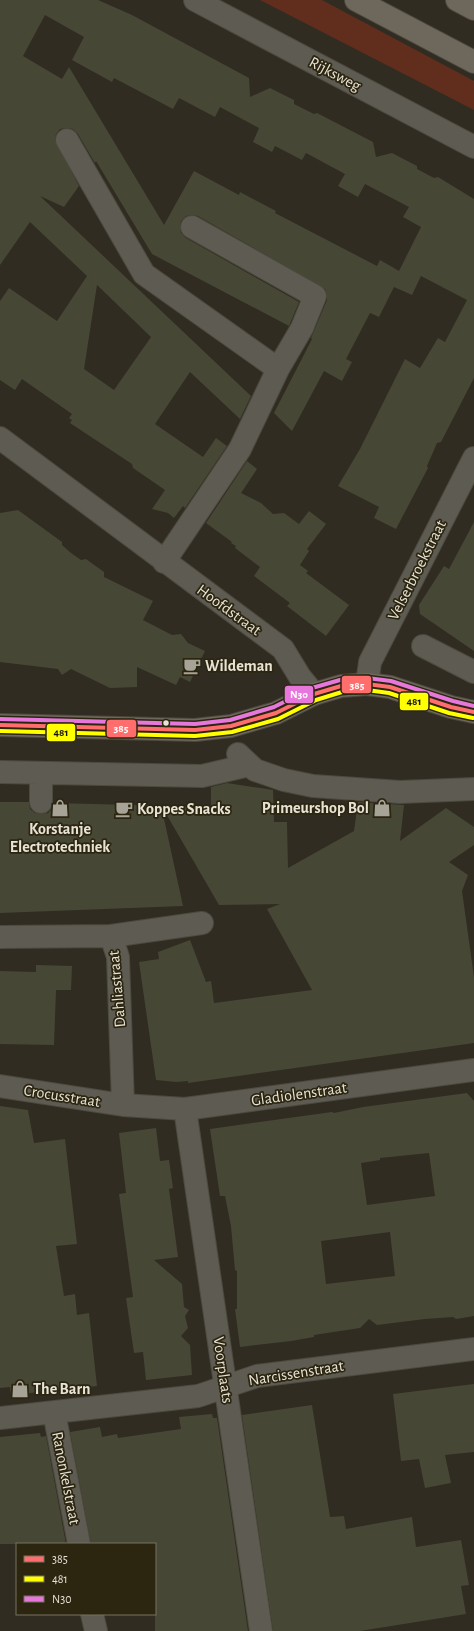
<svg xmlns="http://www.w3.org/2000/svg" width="474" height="1631" font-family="'Alegreya Sans',sans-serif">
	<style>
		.green { fill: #612e1e }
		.building { fill: #474736; fill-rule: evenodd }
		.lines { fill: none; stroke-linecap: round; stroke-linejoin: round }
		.minor-casing { stroke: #4d493f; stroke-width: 24 }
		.major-casing { stroke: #4d493f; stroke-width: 24 }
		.minor { stroke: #5d5b52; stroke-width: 22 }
		.major { stroke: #6e685c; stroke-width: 22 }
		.bus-1-casing { stroke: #2c2611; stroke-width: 7 }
		.bus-2-casing { stroke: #2c2611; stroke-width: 7 }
		.bus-3-casing { stroke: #2c2611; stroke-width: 7 }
		.bus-1 { stroke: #ff6d6d; stroke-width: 4 }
		.bus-2 { stroke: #ff0; stroke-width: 4 }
		.bus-3 { stroke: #e677db; stroke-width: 4 }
		.bus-dot { fill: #e7e3d6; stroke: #2c2611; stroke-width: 1.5 }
		.labels { text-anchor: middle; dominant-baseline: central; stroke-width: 3.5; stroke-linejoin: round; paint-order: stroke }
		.street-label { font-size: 16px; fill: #e7e3d6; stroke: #2c2611 }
		.poi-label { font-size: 16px; font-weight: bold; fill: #e7e3d6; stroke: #2c2611; text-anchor: start }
		.line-badge { stroke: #2c2611; stroke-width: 1.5 }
		.badge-label { font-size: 11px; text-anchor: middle; font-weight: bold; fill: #fff }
		.pale-badge-label { font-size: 11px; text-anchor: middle; font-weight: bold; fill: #111 }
	</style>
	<rect width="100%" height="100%" fill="#302c21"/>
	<path class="green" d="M260 0H322L474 81V110Z"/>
	<path class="building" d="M0 0H98L132 15 249 78 250 97 270 88 294 100V104L314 114 317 113 373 142 376 157 392 153 417 166V169L434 178 438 177 474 199V378L441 442 437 443 427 466 428 468 396 529 374 518 379 507 338 486 360 449 405 359 420 368 438 338 445 342 467 300 421 276 412 295 394 287 379 317 370 313 346 359 352 362 342 381 324 371 292 431 274 413 312 339 311 338 327 300V294L325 289 198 216 192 215 186 216 181 221 180 227 181 233 186 238 299 302 289 326 152 254 96 161 95 163 78 134 73 129 67 128 60 129 56 134 55 140 79 186 64 207 40 196 251 396 240 419 190 372 155 424 203 457 216 438 227 446 185 508 183 506 174 518 168 513 152 509 165 490 133 468 132 464 70 423 72 420 69 418 72 414 22 379 15 390 0 380V301L9 288 57 321 87 276 30 222 0 265ZM45 15 84 37 72 60 112 82 114 78 173 109 179 98 215 117 220 107 259 128 253 142 272 152 275 146 302 160 306 153 345 174 338 186 358 197 365 184 409 207 403 217 421 227 399 271 380 260 377 266 275 213 276 211 255 200 240 192 239 195 194 171 164 225 69 67 62 79 23 56ZM97 285 151 337 114 390 84 369Z
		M247 461 257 469 241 493 261 503 273 514 284 513 299 524 309 511 326 524 307 549 309 551 300 565 308 571 306 573 349 605 326 636 287 606 290 603 254 576 260 567 235 548 236 546 231 543 232 542 206 523Z
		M18 510 62 542V545L71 553 81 560 86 559 104 572V577L153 601 143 620 172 635 181 634 188 643 205 651 190 682 180 677 176 685 137 667V687L110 688 71 669 62 675 58 669 0 662V513Z
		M474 522V651L420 614 419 605 444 566 449 569Z
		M227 783 273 790 274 822H287L288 868 354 831 358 802 404 805 400 841 446 808 474 827V845L449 862 468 875 462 891 474 977V1043L188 1083V1081L176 1082 156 1080 139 962 159 959 158 952 190 940 206 982 211 981 214 1003 312 990 267 909 280 904 219 905 161 805 183 906 0 913V802H29L30 809 35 813 41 814 48 813 52 809 53 803 211 807V787Z
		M36 965 72 966 71 990H56L54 1045 0 1044V971L36 972Z
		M467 1093 474 1101V1316L456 1319 453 1317 425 1319 377 1325 369 1319 360 1328 314 1335V1337L291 1341 240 1347 235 1309H237V1271L235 1270 231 1226 225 1196H220L210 1129 332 1112 334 1113 363 1107ZM429 1153 435 1196 367 1205 361 1163 380 1160V1158ZM390 1232 395 1276 326 1284 321 1241Z
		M0 1106 28 1110 34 1143 65 1139 77 1244 56 1246 64 1296 75 1294 77 1315 89 1313 97 1386 11 1395 10 1387 0 1388Z
		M156 1128 160 1161 169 1160 173 1188 169 1189 178 1257 154 1260 182 1284 184 1307 189 1310 185 1316 188 1328 181 1336 190 1345 192 1375 146 1380 143 1352 134 1353 126 1298 133 1297 119 1194 126 1193 119 1133Z
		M474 1384V1452L445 1455 451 1483 425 1488 419 1459 401 1461 393 1394Z
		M312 1405 330 1517 344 1516 346 1529 412 1517 416 1547 461 1540 469 1585 461 1586 466 1614 360 1631H273L242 1415Z
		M212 1414 213 1418H217L248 1631H155V1544H91L70 1432 100 1427 102 1437 117 1434 118 1438 181 1429 179 1417Z
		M40 1433 41 1437 46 1436 66 1544H0V1437Z"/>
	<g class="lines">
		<g class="minor-casing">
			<path id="minor" d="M195 0 474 147
				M67 140 144 274 278 369 240 449 164 562
				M192 227 315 296 302 328 278 369
				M0 438 283 649 300 677 314 694
				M423 646 474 672
				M367 684 370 662 474 458
				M238 754 255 770 284 780 313 786 400 792 474 789
				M0 772 202 776 249 765
				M41 802V773
				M111 936 202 923
				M0 937 111 936 118 957 123 1105
				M0 1086 123 1105 185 1109 474 1070
				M185 1109 261 1631
				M54 1412 79 1544
				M0 1418 198 1396 257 1376 474 1349
				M92 1614 96 1631"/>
		</g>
		<g class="major-casing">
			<path id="major" d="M356 0 474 62
				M457 0 474 9
				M0 725 195 730 231 726 276 713 314 694 341 686 367 684 390 687 451 707 474 712"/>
		</g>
		<use href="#minor" class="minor"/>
		<use href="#major" class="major"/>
		<g class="bus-1-casing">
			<path id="bus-1" d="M0 725 195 730 231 726 276 713 314 694 341 686 367 684 390 687 451 707 474 712"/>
		</g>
		<g class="bus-2-casing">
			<path id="bus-2" d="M0 731 195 736 232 732 278 719 316 700 342 692 367 690 389 693 449 713 473 718"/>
		</g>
		<g class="bus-3-casing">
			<path id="bus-3" d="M0 719 195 724 230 720 274 707 312 688 340 680 367 678 391 681 453 701 474 706"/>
		</g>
		<use href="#bus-1" class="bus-1"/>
		<use href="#bus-2" class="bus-2"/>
		<use href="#bus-3" class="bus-3"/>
	</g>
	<defs>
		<g id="cafe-bare" transform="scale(1.38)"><path d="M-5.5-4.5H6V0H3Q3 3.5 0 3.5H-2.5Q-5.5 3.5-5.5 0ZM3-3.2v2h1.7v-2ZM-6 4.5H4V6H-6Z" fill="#a7a397" stroke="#2c2611" stroke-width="2.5" paint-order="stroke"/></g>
		<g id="shop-bare" transform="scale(1.38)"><path d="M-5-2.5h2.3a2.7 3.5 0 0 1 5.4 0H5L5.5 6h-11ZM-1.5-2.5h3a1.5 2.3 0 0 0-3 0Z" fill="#a7a397" stroke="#2c2611" stroke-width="2.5" paint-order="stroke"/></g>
	</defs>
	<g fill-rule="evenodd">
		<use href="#cafe-bare" x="192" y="666"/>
		<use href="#shop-bare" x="60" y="808"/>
		<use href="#shop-bare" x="382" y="808"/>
		<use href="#cafe-bare" x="124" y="809"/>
		<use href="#shop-bare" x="20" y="1389"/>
	</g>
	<circle class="bus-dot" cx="166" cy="723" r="3.5"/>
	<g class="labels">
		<g class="street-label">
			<text transform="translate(335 74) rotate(28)">Rijksweg</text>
			<text transform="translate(417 570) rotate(-63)">Velserbroekstraat</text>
			<text transform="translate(229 610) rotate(36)">Hoofdstraat</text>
			<text transform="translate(117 989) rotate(-95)">Dahliastraat</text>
			<text transform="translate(299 1094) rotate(-8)">Gladiolenstraat</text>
			<text transform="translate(62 1096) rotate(9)">Crocusstraat</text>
			<text transform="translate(223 1370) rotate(82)">Voorplaats</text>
			<text transform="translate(296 1373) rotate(-9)">Narcissenstraat</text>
			<text transform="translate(66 1478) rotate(79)">Ranonkelstraat</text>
		</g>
		<g class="poi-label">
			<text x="205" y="666">Wildeman</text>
			<text x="369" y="808" text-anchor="end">Primeurshop Bol</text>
			<text x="137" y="809">Koppes Snacks</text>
			<text x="60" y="829" text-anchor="middle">Korstanje<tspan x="60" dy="18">Electrotechniek</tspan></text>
			<text x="33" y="1389">The Barn</text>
		</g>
	</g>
	<g class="line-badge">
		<rect x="341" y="675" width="31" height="19" rx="4" fill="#ff6d6d"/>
		<rect x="284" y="685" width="30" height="19" rx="4" fill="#e677db"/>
		<rect x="399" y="692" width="30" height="19" rx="4" fill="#ff0"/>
		<rect x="106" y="719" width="31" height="19" rx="4" fill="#ff6d6d"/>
		<rect x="46" y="723" width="30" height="19" rx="4" fill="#ff0"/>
	</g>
	<g class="badge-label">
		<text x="357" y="689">385</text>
		<text x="299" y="698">N30</text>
		<text x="121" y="732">385</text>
	</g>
	<g class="pale-badge-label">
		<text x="414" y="705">481</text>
		<text x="61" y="736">481</text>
	</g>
	<rect x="16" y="1543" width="140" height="72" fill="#2c2611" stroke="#777260"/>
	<rect x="24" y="1556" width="20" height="6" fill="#ff6d6d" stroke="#777260"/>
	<text x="52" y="1563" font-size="12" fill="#e7e3d6">385</text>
	<rect x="24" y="1576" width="20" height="6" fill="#ffff00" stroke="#777260"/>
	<text x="52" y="1583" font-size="12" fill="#e7e3d6">481</text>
	<rect x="24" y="1596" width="20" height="6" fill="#e677db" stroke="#777260"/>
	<text x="52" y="1603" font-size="12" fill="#e7e3d6">N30</text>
</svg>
